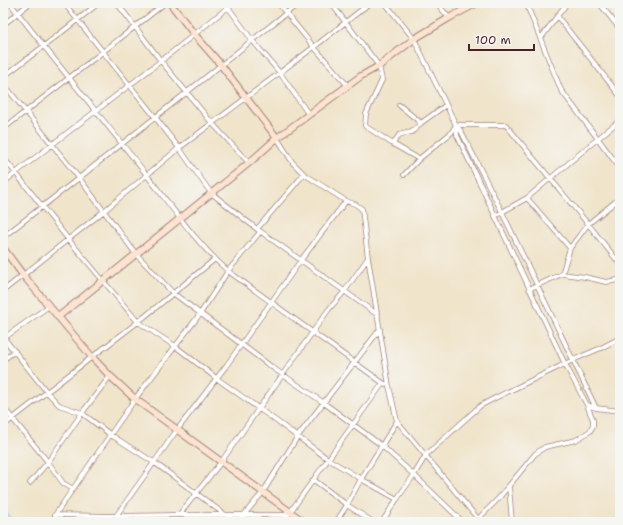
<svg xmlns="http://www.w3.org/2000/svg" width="623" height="525" font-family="'Shantell Sans',sans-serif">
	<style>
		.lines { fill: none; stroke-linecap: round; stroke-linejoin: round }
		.stream { stroke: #7cb3eb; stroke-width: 1.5 }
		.street-casing { stroke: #9d827a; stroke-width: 5.5 }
		.secondary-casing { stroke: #9d827a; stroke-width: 8 }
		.street { stroke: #fff; stroke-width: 4 }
		.secondary { stroke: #fde4d1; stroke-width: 6 }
	</style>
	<rect width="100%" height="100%" fill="#f6f6f2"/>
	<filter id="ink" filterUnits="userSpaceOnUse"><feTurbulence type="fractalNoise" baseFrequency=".025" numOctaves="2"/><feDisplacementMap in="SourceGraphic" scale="8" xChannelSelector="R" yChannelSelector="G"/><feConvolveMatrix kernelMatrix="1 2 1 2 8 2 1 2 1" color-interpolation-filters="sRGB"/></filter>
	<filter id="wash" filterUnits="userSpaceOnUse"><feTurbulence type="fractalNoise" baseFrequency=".012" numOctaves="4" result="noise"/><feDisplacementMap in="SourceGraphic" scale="16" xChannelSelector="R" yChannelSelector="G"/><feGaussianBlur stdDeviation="0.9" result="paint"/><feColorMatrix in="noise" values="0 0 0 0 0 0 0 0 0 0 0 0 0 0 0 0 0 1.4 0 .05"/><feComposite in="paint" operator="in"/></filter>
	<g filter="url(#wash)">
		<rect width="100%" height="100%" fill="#f0e4ca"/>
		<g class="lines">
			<path class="stream" d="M3 508 12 522"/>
		</g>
	</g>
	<g filter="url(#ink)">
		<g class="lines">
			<g class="street-casing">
				<path id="street" d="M10 3C54 60 101 117 146 174 172 207 196 243 228 271L383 383
					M64 3 155 117 179 148 211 193 257 229 378 315
					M117 3 161 61 212 123 249 163
					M278 3 314 47 348 86
					M331 3 379 66 382 80 366 114 365 126 393 144 419 159
					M385 3 414 39 456 125 461 131 502 212 596 408
					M437 3 449 18
					M526 3 561 90 620 168
					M599 3 620 29
					M228 7 252 40 280 73 309 115
					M557 16 620 96
					M3 25 30 3
					M541 38 567 3
					M3 77 44 46 99 3
					M3 83 79 178 136 254 173 293 273 368 324 403 381 445 414 475 463 522
					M399 105 421 123
					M456 125 457 135 565 364 587 405 593 420V426L590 431 576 440 545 447 535 454 498 499 475 522
					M456 125H506L588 224 620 264
					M3 129C57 87 111 46 165 3
					M277 138 293 163 304 174 346 201 355 204 362 209 368 258 389 386 397 421 478 519
					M393 144 399 135 402 134 412 132 421 123 446 105
					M3 157 68 239 138 322 175 346 216 378 275 420 328 459 361 479 397 499
					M404 175 419 159 451 133 456 125
					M3 183C79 122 158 66 233 3
					M527 198 570 248
					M495 216 527 198 620 120
					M257 229 304 174
					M3 237 79 178 299 3
					M562 274 585 277 606 282 618 280 620 279
					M529 289 562 274 570 248 588 224 620 198
					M3 291 104 211 179 148 314 47 370 3
					M3 337 47 392 59 405 82 413 111 435 155 463 235 522
					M4 338 49 306
					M3 360 15 351
					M587 405 596 408 620 411
					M3 407 48 462 63 483 73 489
					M3 426 92 357 138 322 215 259
					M314 480 347 505 373 522
					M30 483 48 462 82 413 110 376
					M509 486 512 522
					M55 515 135 399 200 314 228 271 260 232
					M55 515 116 516 175 515H288
					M179 515 221 462 329 309 344 292 368 258
					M116 516 177 430 226 366 301 260 346 201
					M238 522 263 492 298 436 380 329
					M283 522 383 383 385 384
					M336 522 347 505 361 479 397 421
					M382 522 397 499 414 475 426 455 480 406 495 398 573 360 601 348 620 338"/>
			</g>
			<g class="secondary-casing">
				<path id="secondary" d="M170 3 194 34 221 65 277 138
					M3 248 23 275 92 357 110 376 135 399 304 522
					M58 317 249 163 277 138 361 76 379 66 414 39 449 18 477 3"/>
			</g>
			<use href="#street" class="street"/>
			<use href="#secondary" class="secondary"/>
		</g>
	</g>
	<rect width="623" height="525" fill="none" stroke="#f6f6f2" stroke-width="16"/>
	<path d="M469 44v6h65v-6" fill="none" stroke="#4a1f2b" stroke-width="2"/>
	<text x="475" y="44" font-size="12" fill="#4a1f2b" stroke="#f6f6f2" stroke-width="3" paint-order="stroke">100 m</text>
</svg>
